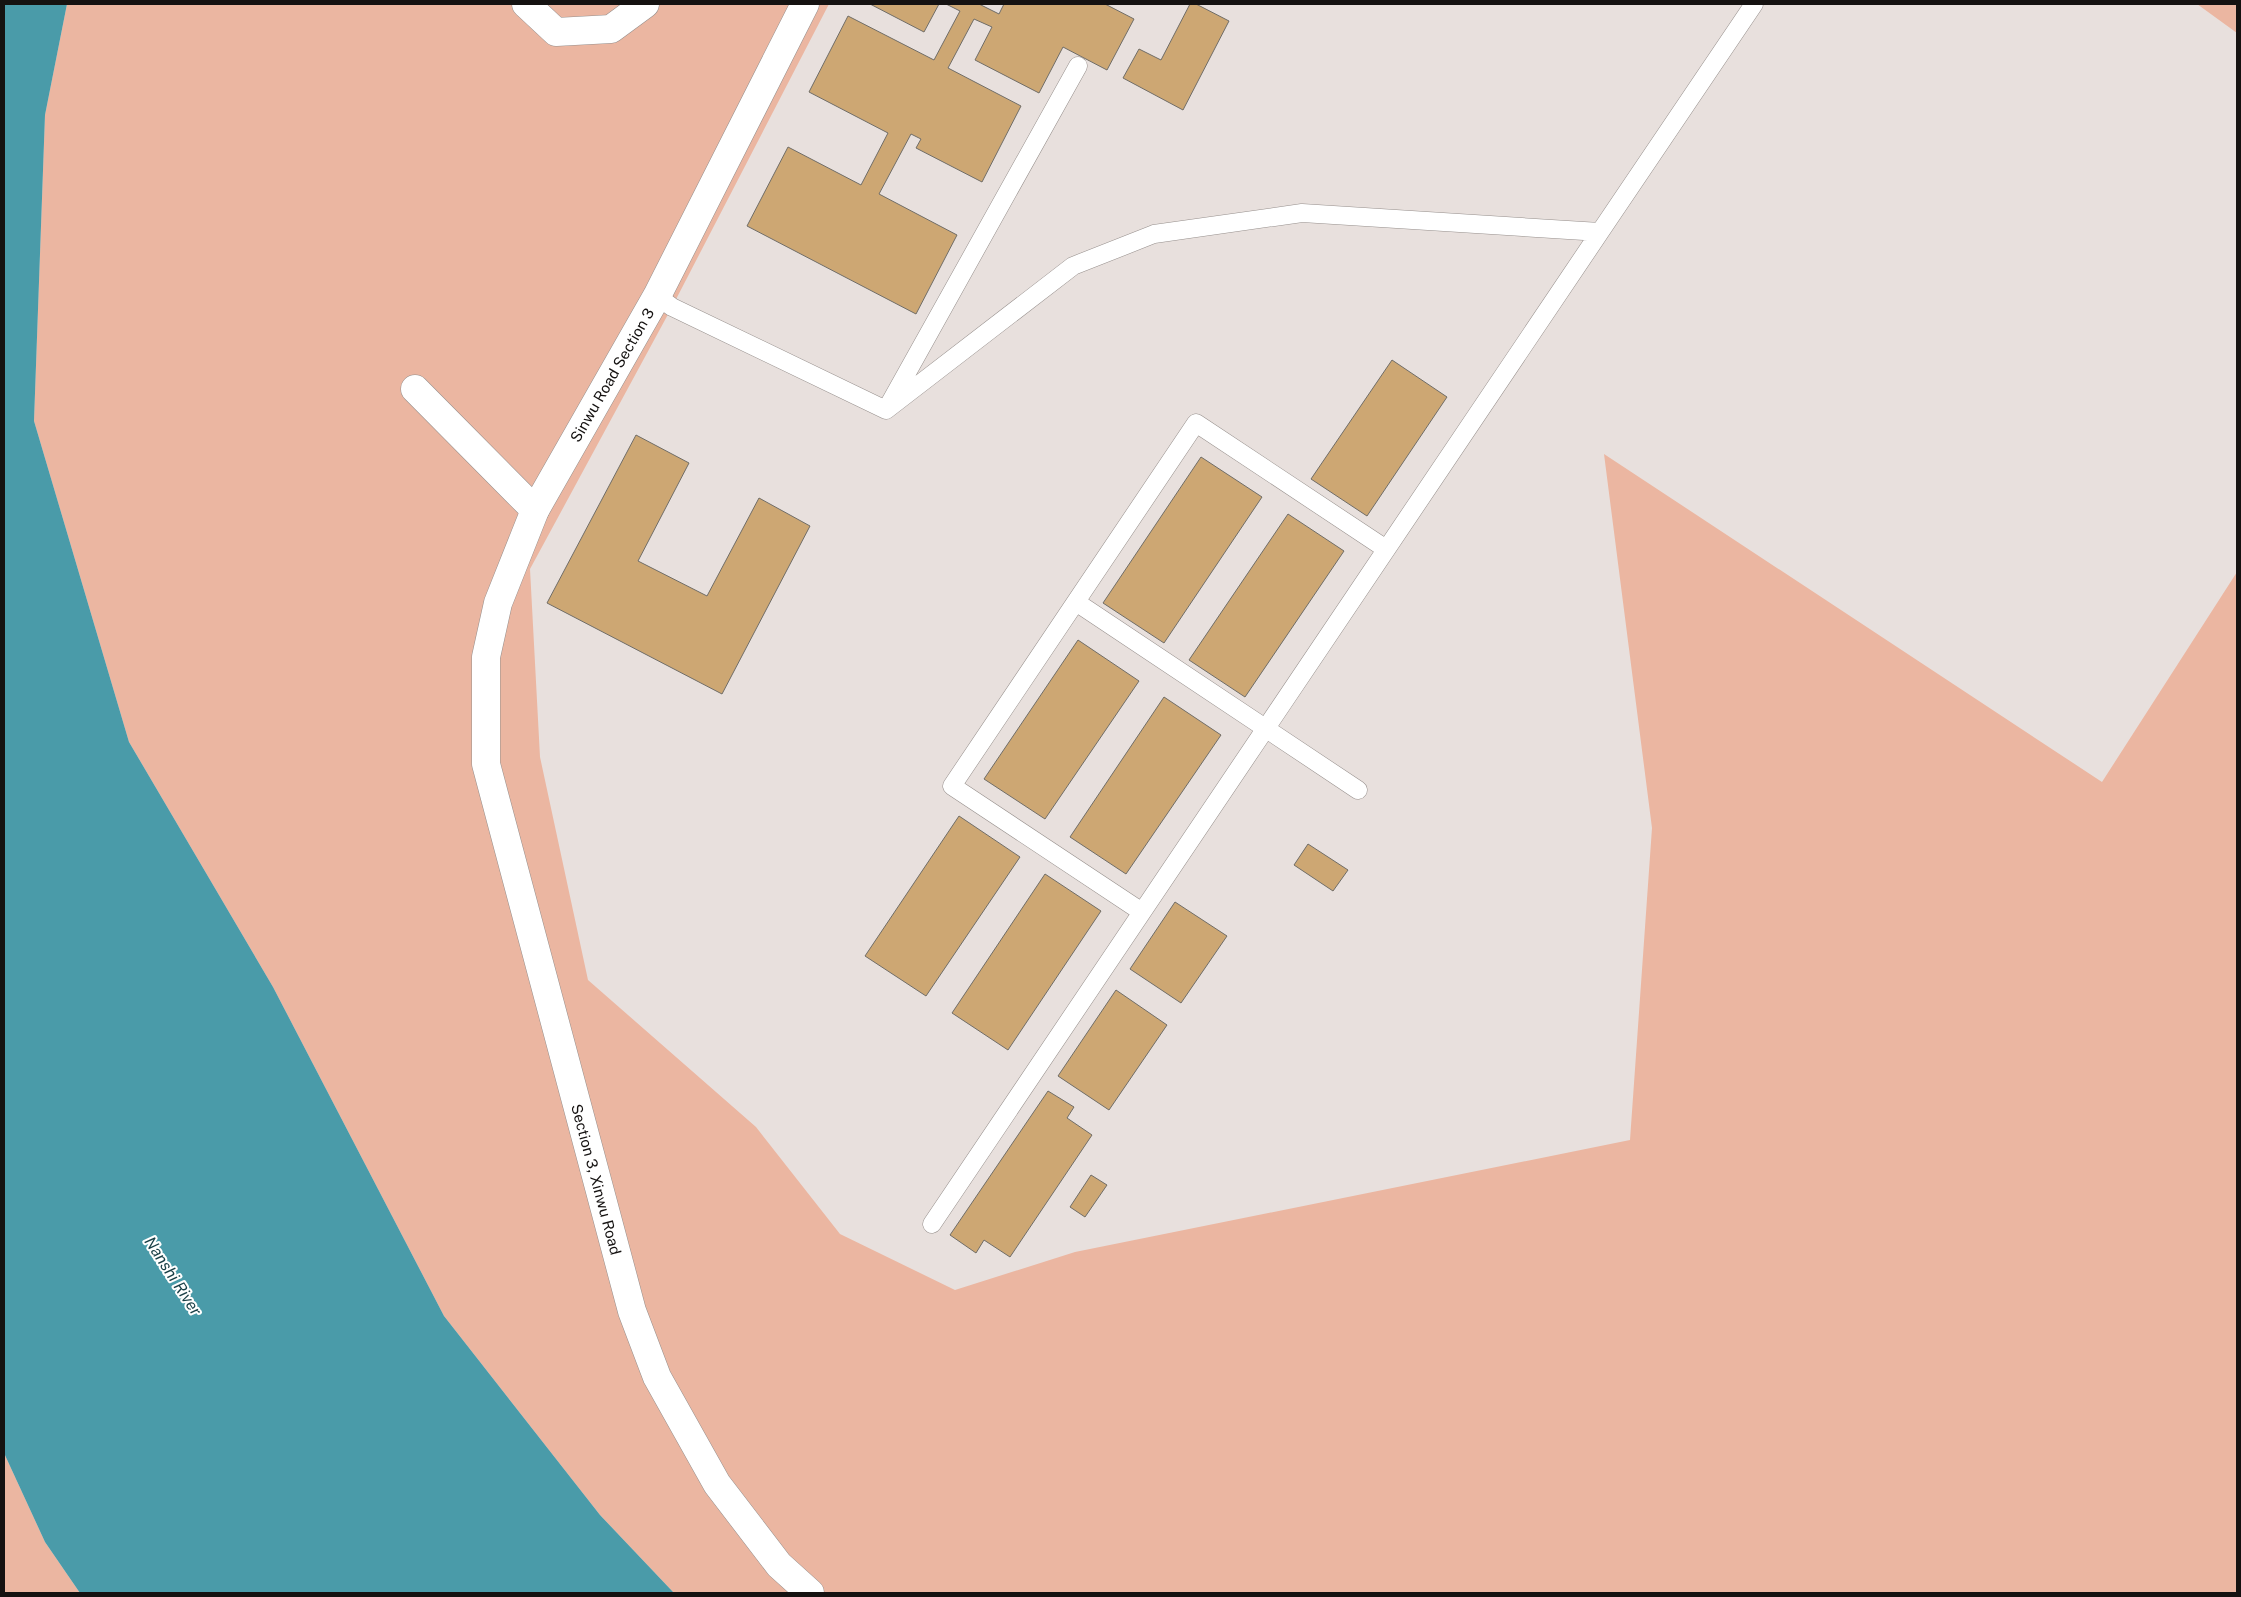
<svg xmlns="http://www.w3.org/2000/svg" width="2241" height="1597" font-family="'Public Sans',sans-serif">
	<style>
		.green { fill: #ebb6a1 }
		.water { fill: #4a9ba9 }
		.building { fill: #cda773; stroke: #706d67 }
		.lines { fill: none; stroke-linecap: round; stroke-linejoin: round }
		.lane-casing { stroke: #968f8c; stroke-width: 19 }
		.street-casing { stroke: #968f8c; stroke-width: 29 }
		.primary-casing { stroke: #968f8c; stroke-width: 29 }
		.lane { stroke: #fff; stroke-width: 18 }
		.street { stroke: #fff; stroke-width: 28 }
		.primary { stroke: #fff; stroke-width: 28 }
		.labels { text-anchor: middle; dominant-baseline: central; stroke-width: 4; stroke-linejoin: round; paint-order: stroke }
		.street-label { font-size: 15px; fill: #151211; stroke: #fff }
		.water-label { font-size: 16px; font-style: italic; fill: #183e45; stroke: #fff }
	</style>
	<rect width="100%" height="100%" fill="#e8e0dd"/>
	<path class="green" d="M67 4H829L672 307 530 569 540 757 588 980 756 1127 840 1234 955 1290 1075 1252 1630 1140 1652 828 1604 454 2102 782 2237 572V1593H674L600 1515 444 1316 273 987 129 742 34 421 45 115Z
		M2197 4H2237V33Z
		M4 1453 45 1542 80 1593H4Z"/>
	<path class="water" d="M4 4H67L45 115 34 421 129 742 273 987 444 1316 600 1515 674 1593H80L45 1542 4 1453Z"/>
	<path class="building" d="M870 4H939L924 32Z
		M946 4H979L999 14 1004 4H1105L1134 19 1107 70 1063 47 1039 93 975 60 992 27 974 19 948 68 1021 106 982 182 916 148 921 139 911 134 879 194 957 235 916 314 747 226 788 147 861 185 888 133 809 92 848 16 934 60 960 11Z
		M1190 4H1196L1229 21 1183 110 1123 78 1139 49 1161 60Z
		M1392 360 1447 397 1367 516 1311 479Z
		M636 435 689 463 638 561 707 596 759 498 810 526 722 694 547 603Z
		M1201 457 1262 497 1164 643 1103 603Z
		M1288 514 1344 551 1245 697 1189 660Z
		M1078 640 1139 681 1045 819 984 779Z
		M1164 697 1221 735 1126 874 1070 837Z
		M959 816 1020 857 926 996 865 956Z
		M1308 844 1348 870 1333 891 1294 865Z
		M1045 874 1101 911 1008 1050 952 1013Z
		M1175 902 1227 936 1181 1003 1130 969Z
		M1116 990 1167 1025 1109 1110 1058 1076Z
		M1048 1091 1074 1107 1067 1118 1092 1135 1010 1257 984 1240 976 1253 950 1235Z
		M1091 1175 1107 1185 1085 1217 1070 1207Z"/>
	<g class="lines">
		<g class="lane-casing">
			<path id="lane" d="M657 296 672 307 886 410 1073 266 1154 234 1302 213 1600 232 1754 4
				M890 403 1078 66
				M1076 602 1358 790
				M1142 912 952 786 1196 423 1386 549
				M932 1224 1600 232"/>
		</g>
		<g class="street-casing">
			<path id="street" d="M526 4 556 32 611 29 645 4
				M415 389 535 510"/>
		</g>
		<g class="primary-casing">
			<g id="primary">
				<path id="s1" d="M805 4 657 296 535 510 498 603 486 657V764L632 1311 657 1377 717 1484 779 1565 810 1593"/>
			</g>
		</g>
		<use href="#lane" class="lane"/>
		<use href="#street" class="street"/>
		<use href="#primary" class="primary"/>
	</g>
	<g class="labels">
		<g class="street-label">
			<text transform="translate(612 375) rotate(-60)">Sinwu Road Section 3</text>
			<text stroke="none"><textPath href="#s1" startOffset="1266">Section 3, Xinwu Road</textPath></text>
		</g>
		<g class="water-label">
			<text transform="translate(173 1276) rotate(57)">Nanshi River</text>
		</g>
	</g>
	<rect width="2241" height="1597" fill="none" stroke="#151211" stroke-width="10"/>
</svg>
